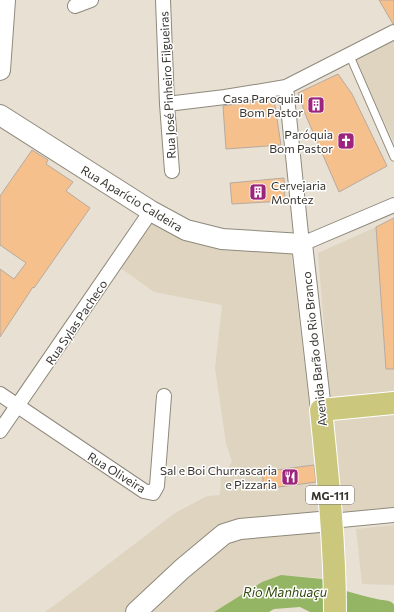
<svg xmlns="http://www.w3.org/2000/svg" width="394" height="612" font-family="Commissioner,sans-serif">
	<style>
		.built { fill: #ded4bf }
		.water { fill: #93b564 }
		.lines { fill: none; stroke-linecap: round; stroke-linejoin: round }
		.river { stroke: #93b564; stroke-width: 23 }
		.building { fill: #f6c08c; stroke: #b6aa9f }
		.lane-casing { stroke: #8f897c; stroke-width: 9 }
		.street-casing { stroke: #8f897c; stroke-width: 16 }
		.secondary-casing { stroke: #8f897c; stroke-width: 22 }
		.primary-casing { stroke: #fff; stroke-width: 24 }
		.lane { stroke: #fff; stroke-width: 7 }
		.street { stroke: #fff; stroke-width: 14 }
		.secondary { stroke: #fff; stroke-width: 20 }
		.primary { stroke: #cbc87e; stroke-width: 22 }
		.labels { text-anchor: middle; dominant-baseline: central; stroke-width: 3; stroke-linejoin: round; paint-order: stroke }
		.shield { fill: #fff; stroke: #74726e; stroke-width: 1 }
		.shield-label { font-size: 11px; font-weight: bold; fill: #383530 }
		.street-label { font-size: 12px; fill: #383530; stroke: #fff }
		.poi-label { font-size: 12px; fill: #383530; stroke: #fff; text-anchor: end }
		.water-label { font-size: 13px; font-style: italic; fill: #33490e; stroke: #fff }
	</style>
	<rect width="100%" height="100%" fill="#e8e1d3"/>
	<path class="built" d="M394 40V143L355 59Z
		M151 211 186 230 290 244 322 512 296 516 331 521 335 579 281 575 262 582 214 612H44L55 605 175 513 207 496 220 495 221 477 232 462 226 443 215 368 222 305 154 292 115 264Z
		M376 227 385 353 394 351V399L330 401 318 253Z
		M394 410V509L345 515 340 513 334 417Z
		M394 525V585L362 584 356 529Z"/>
	<path class="water" d="M281 575 323 579 324 612H310L300 607 274 609 269 612H214L262 582Z"/>
	<g class="lines">
		<path class="river" d="M315 596C339 599 361 609 385 612"/>
	</g>
	<path class="building" d="M379 0H394V24H393Z
		M338 74 352 94 387 166 339 192 306 116 298 93Z
		M274 99 281 145 226 149 223 106Z
		M32 150 48 160 46 164 73 182 66 191 90 208 34 288 33 287 0 337V269L14 279 26 263 0 245V196Z
		M284 178 285 201 232 204 230 183Z
		M394 218V369H386L376 227Z
		M314 465 316 482 264 489 262 472Z"/>
	<g class="lines">
		<g class="lane-casing">
			<path id="lane" d="M349 54 394 157"/>
		</g>
		<g class="street-casing">
			<path id="street" d="M163 0 167 104 172 171
				M75 6 91 0
				M286 87 302 244 394 205
				M167 104 225 97 286 87 394 32
				M0 394 144 491 153 493 157 486 164 396
				M0 431 151 211
				M331 521 394 515"/>
		</g>
		<g class="secondary-casing">
			<path id="secondary" d="M0 70 5 0
				M0 115 151 211 186 230 222 239 302 244 321 410
				M136 612 182 569 224 534 240 529 331 521"/>
		</g>
		<g class="primary-casing">
			<path id="primary" d="M335 612C335 545 328 478 321 410L394 403"/>
		</g>
		<use href="#lane" class="lane"/>
		<use href="#street" class="street"/>
		<use href="#secondary" class="secondary"/>
		<use href="#primary" class="primary"/>
	</g>
	<defs>
		<g id="building-square" transform="scale(0.9)"><rect x="-9" y="-9" width="18" height="18" rx="4" fill="#9c247d" stroke="#fff"/><path d="M-4-6H4V6H1V3H-1V6H-4ZM-2.5-4.3h1.7v1.8h-1.7ZM.8-4.3h1.7v1.8H.8ZM-2.5-1h1.7V.8h-1.7ZM.8-1h1.7V.8H.8Z" fill="#fff"/></g>
		<g id="church-square" transform="scale(0.9)"><rect x="-9" y="-9" width="18" height="18" rx="4" fill="#9c247d" stroke="#fff"/><path d="M-1.2-6h2.4v3.5h3.3v2.4h-3.3V6h-2.4V-.1h-3.3v-2.4h3.3Z" fill="#fff"/></g>
		<g id="restaurant-square" transform="scale(0.9)"><rect x="-9" y="-9" width="18" height="18" rx="4" fill="#9c247d" stroke="#fff"/><path d="M-5-6h1v4h1v-4h1v4h1v-4h1v5L-1.5 .5V6h-2V.5L-5-1ZM5-6V6H3V1.5H1.5Q1.5-4 5-6Z" fill="#fff"/></g>
	</defs>
	<g fill-rule="evenodd">
		<use href="#building-square" x="316" y="105"/>
		<use href="#church-square" x="346" y="141"/>
		<use href="#building-square" x="258" y="192"/>
		<use href="#restaurant-square" x="290" y="477"/>
	</g>
	<g class="labels">
		<rect class="shield" x="306" y="486" width="48" height="18" rx="3"/>
		<g class="shield-label">
			<text x="330" y="495">MG-111</text>
		</g>
		<g class="street-label">
			<text transform="translate(167 85) rotate(-93)">Rua José Pinheiro Filgueiras</text>
			<text transform="translate(132 198) rotate(31)">Rua Aparício Caldeira</text>
			<text transform="translate(76 322) rotate(-56)">Rua Sylas Pacheco</text>
			<text transform="translate(314 349) rotate(-96)">Avenida Barão do Rio Branco</text>
			<text transform="translate(117 472) rotate(32)">Rua Oliveira</text>
		</g>
		<g class="poi-label">
			<text x="303" y="98">Casa Paroquial<tspan x="303" dy="14">Bom Pastor</tspan></text>
			<text x="333" y="134">Paróquia<tspan x="333" dy="14">Bom Pastor</tspan></text>
			<text x="271" y="185" text-anchor="start">Cervejaria<tspan x="271" dy="14">Montez</tspan></text>
			<text x="277" y="470">Sal e Boi Churrascaria<tspan x="277" dy="14">e Pizzaria</tspan></text>
		</g>
		<g class="water-label">
			<text x="285" y="592">Rio Manhuaçu</text>
		</g>
	</g>
</svg>
